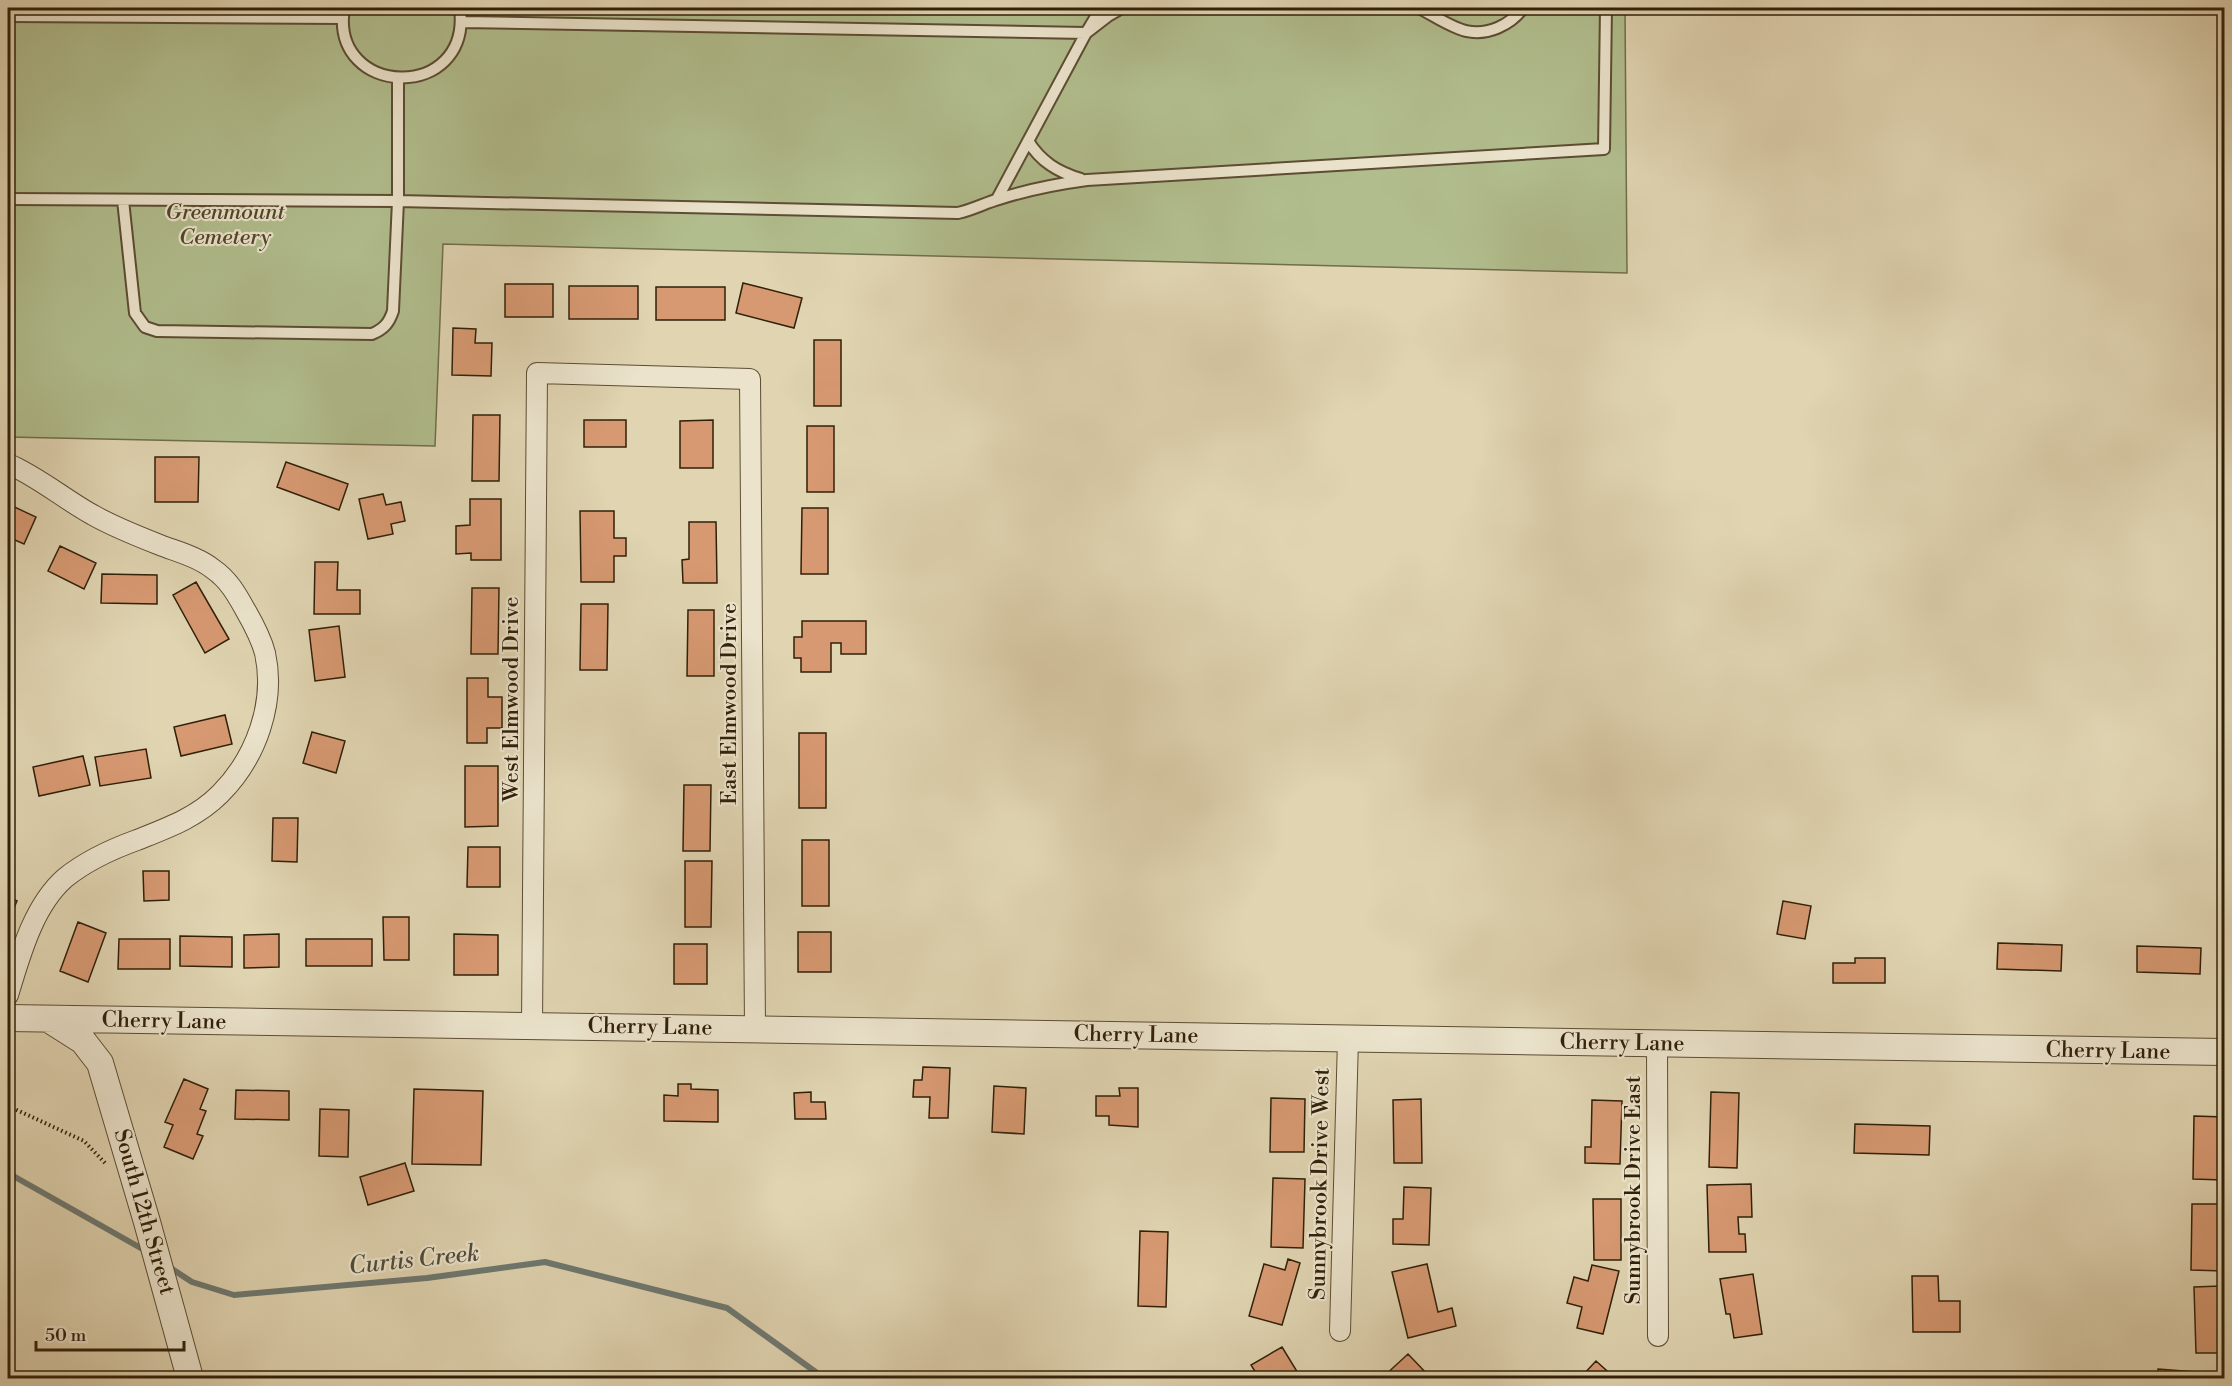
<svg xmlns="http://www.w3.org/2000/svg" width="2232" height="1386" font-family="'Libre Bodoni',serif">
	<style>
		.green { fill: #b1bd8d; stroke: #706e4b; stroke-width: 1.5 }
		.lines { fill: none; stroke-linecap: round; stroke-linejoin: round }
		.stream { stroke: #6e7971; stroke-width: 6 }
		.building { fill: #d79972; stroke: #302009; stroke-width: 1.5 }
		.service-casing { stroke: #5c4d33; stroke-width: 14 }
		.minor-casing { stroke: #5c4d33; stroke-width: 22 }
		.tertiary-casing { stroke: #5c4d33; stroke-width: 28 }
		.path { stroke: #302009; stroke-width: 4; stroke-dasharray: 1.5 3; stroke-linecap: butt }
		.service { stroke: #ebe3cc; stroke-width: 10 }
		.minor { stroke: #ebe3cc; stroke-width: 20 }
		.tertiary { stroke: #ebe3cc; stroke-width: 26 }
		.labels { text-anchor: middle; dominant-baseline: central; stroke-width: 4.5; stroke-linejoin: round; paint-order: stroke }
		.park-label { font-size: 22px; font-style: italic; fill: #50472a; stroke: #ebe3cc }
		.street-label { font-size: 22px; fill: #302009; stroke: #ebe3cc }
		.water-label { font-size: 24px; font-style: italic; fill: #4f4d3d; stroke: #ebe3cc }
	</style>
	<rect width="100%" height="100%" fill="#e0d4b1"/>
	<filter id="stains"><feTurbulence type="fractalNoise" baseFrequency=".00333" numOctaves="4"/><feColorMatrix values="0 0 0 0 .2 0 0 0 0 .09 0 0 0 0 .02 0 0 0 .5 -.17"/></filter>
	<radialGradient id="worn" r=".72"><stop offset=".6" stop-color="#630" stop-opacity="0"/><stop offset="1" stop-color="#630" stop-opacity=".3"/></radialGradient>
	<path class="green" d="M8 8H1625L1627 273 443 244 435 446 8 437Z"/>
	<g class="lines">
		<path class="stream" d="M8 1173 146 1251
			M169 1267 192 1282 234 1295 427 1278 545 1262 727 1308 817 1373 828 1378"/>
	</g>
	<path class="building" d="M743 283 802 298 794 328 736 313Z
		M505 284H553V317H505Z
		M569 286H638V319H569Z
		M656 287H725V320H656Z
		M453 328 476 329 475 343H492L491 376 452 375Z
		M814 340H841V406H814Z
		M473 415H500L499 481H472Z
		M584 420H626V447H584Z
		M713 420V468H680V421Z
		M807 426H834V492H807Z
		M155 457H199L198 502H155Z
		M286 462 348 484 339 510 277 487Z
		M383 494 386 505 401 502 405 521 391 524 393 534 368 539 359 499Z
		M470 499H501V560H471V553L456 554V526L470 525Z
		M8 504 36 517 24 544 8 537Z
		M802 508H828V574H801Z
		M580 511H614V538H626V556H614V582H581Z
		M689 522H716L717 583H683L682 560 689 559Z
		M60 546 96 563 84 589 48 571Z
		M315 562H338L337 590H360V614H314Z
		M102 574 157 575V604L101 603Z
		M196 582 229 639 205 653 173 595Z
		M472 588H499L498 654H471Z
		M581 604H608L607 670H580Z
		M688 610H714V676H687Z
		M802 621H866V654H841V643H831V672H801V658H794V637H802Z
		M339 626 345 677 315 681 309 630Z
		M467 678H488V697H502V728H487V743H467Z
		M225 715 232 744 181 756 174 727Z
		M312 732 345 741 336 773 303 763Z
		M799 733H826V808H799Z
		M146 749 151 778 100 786 95 757Z
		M83 756 90 785 39 796 33 767Z
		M465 766H498V826L465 827Z
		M684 785H711L710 851H683Z
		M273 818H298L297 862 272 861Z
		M802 840H829V906H802Z
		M468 847H500V887H467Z
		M685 861H712L711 927H685Z
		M143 871H169V900L144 901Z
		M8 897 17 901 8 922Z
		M1783 901 1811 906 1805 939 1777 934Z
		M383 917H409V960H384Z
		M78 922 106 933 88 982 60 971Z
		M798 932H831V972H798Z
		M279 934V967L244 968V935Z
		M454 934 498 935V975H454Z
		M180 936 232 937V967L180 966Z
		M119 939H170V969H118Z
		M306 939H372V966H306Z
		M1998 943 2062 945 2061 971 1997 969Z
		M674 944H707V984H674Z
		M2137 946 2201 948 2200 974 2137 972Z
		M1855 958H1885V983H1833V963H1855Z
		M923 1067 950 1068 948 1118H929L930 1097H913L914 1080H922Z
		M184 1079 208 1089 200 1109 206 1111 197 1134 203 1136 193 1159 164 1147 173 1125 165 1122Z
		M678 1084H691V1089L718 1090V1122L664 1121V1095L678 1096Z
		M994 1086 1026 1088 1024 1134 992 1132Z
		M1119 1088H1138V1127L1109 1125V1116H1096V1096H1120Z
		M414 1089 483 1091 481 1165 412 1164Z
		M236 1090 289 1091V1120L235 1119Z
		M811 1092V1102H825L826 1119H795L794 1093Z
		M1711 1092 1739 1093 1737 1168 1709 1167Z
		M1271 1098 1305 1099 1304 1152H1270Z
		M1421 1099 1422 1163H1394L1393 1100Z
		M1592 1100 1622 1101 1620 1164 1585 1163V1147H1591Z
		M320 1109 349 1110 348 1157 319 1156Z
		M2194 1116 2224 1117 2223 1180 2193 1179Z
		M1855 1124 1930 1126 1929 1155 1854 1153Z
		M405 1163 414 1191 368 1205 360 1177Z
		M1273 1178 1305 1179 1303 1248 1271 1247Z
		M1751 1184 1752 1217H1738L1739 1234H1745L1746 1252H1709L1707 1185Z
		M1404 1187 1431 1188 1429 1245 1393 1244V1219H1403Z
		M1593 1199H1621V1260H1594Z
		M2192 1204H2224V1228H2222L2224 1271 2191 1270Z
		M1140 1231 1168 1232 1166 1307 1138 1306Z
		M1288 1259 1300 1263 1282 1325 1249 1316 1264 1264 1285 1270Z
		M1427 1264 1438 1312 1452 1308 1456 1326 1408 1338 1392 1272Z
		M1592 1265 1619 1271 1603 1334 1577 1328 1582 1307 1567 1303 1574 1277 1588 1281Z
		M1753 1274 1762 1334 1734 1338 1730 1314H1726L1720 1279Z
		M1912 1276H1938L1939 1301H1960V1332H1913Z
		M2220 1286 2221 1306H2224V1353H2196L2194 1287Z
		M1282 1347 1301 1378H1259L1251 1365Z
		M1408 1354 1428 1375 1424 1378H1382Z
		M1596 1361 1615 1378H1580Z
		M2158 1369 2196 1372 2195 1378H2157Z"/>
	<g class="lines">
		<g class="service-casing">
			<path id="service" d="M344 8C329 98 472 103 460 8
				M1419 8C1433 15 1450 27 1466 31 1487 36 1511 25 1523 8
				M8 16 343 18
				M462 22 1086 33 1101 8
				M1028 141C1041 162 1058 172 1081 179
				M8 199 398 201 958 213C972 210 985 203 999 199 1027 190 1057 184 1087 180L1604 149 1606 8
				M997 199 1086 33 1108 16 1122 8
				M123 200 135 313 145 327 157 331 372 334C384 329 389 323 393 311L398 201V78"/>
		</g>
		<g class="minor-casing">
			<path id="minor" d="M8 464C34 474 67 501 93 515 114 527 137 536 160 545 178 552 198 557 213 569 229 580 237 595 246 611 254 625 261 638 265 653 276 703 256 758 220 794 196 818 167 828 137 840 112 849 86 861 65 878 33 906 20 956 8 995
				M532 1026 537 373 750 379 755 1028
				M1657 1044 1658 1336
				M1340 1331 1348 1039"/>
		</g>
		<g class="tertiary-casing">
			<path id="tertiary" d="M8 1018 2224 1052
				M50 1020 83 1041 100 1063 147 1222 190 1378"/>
		</g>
		<path class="path" d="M8 1106 84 1141 106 1164"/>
		<use href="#service" class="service"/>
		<use href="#minor" class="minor"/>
		<use href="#tertiary" class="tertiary"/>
	</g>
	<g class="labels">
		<g class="park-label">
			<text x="225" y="212">Greenmount<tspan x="225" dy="25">Cemetery</tspan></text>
		</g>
		<g class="street-label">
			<text transform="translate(511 699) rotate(-90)">West Elmwood Drive</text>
			<text transform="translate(729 704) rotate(-90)">East Elmwood Drive</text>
			<text transform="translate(164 1021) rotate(1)">Cherry Lane</text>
			<text transform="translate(650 1027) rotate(1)">Cherry Lane</text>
			<text transform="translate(1136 1035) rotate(1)">Cherry Lane</text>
			<text transform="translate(1622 1043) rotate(1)">Cherry Lane</text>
			<text transform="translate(2108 1051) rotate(1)">Cherry Lane</text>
			<text transform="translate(1320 1184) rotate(-89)">Sunnybrook Drive West</text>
			<text transform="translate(1633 1190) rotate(-90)">Sunnybrook Drive East</text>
			<text transform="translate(144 1212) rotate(74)">South 12th Street</text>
		</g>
		<g class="water-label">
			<text transform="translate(414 1260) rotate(-6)">Curtis Creek</text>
		</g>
	</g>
	<rect width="2232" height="1386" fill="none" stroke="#e0d4b1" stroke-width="30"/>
	<rect x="9" y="9" width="2214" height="1368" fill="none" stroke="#302009" stroke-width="3"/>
	<rect x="15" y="15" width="2202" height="1356" fill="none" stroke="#302009" stroke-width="1.5"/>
	<path d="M36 1341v9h148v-9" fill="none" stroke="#302009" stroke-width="3"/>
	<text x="45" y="1341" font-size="18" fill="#302009" stroke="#ebe3cc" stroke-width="4.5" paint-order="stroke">50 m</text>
	<rect width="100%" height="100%" filter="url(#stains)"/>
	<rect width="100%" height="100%" fill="url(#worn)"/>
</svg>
